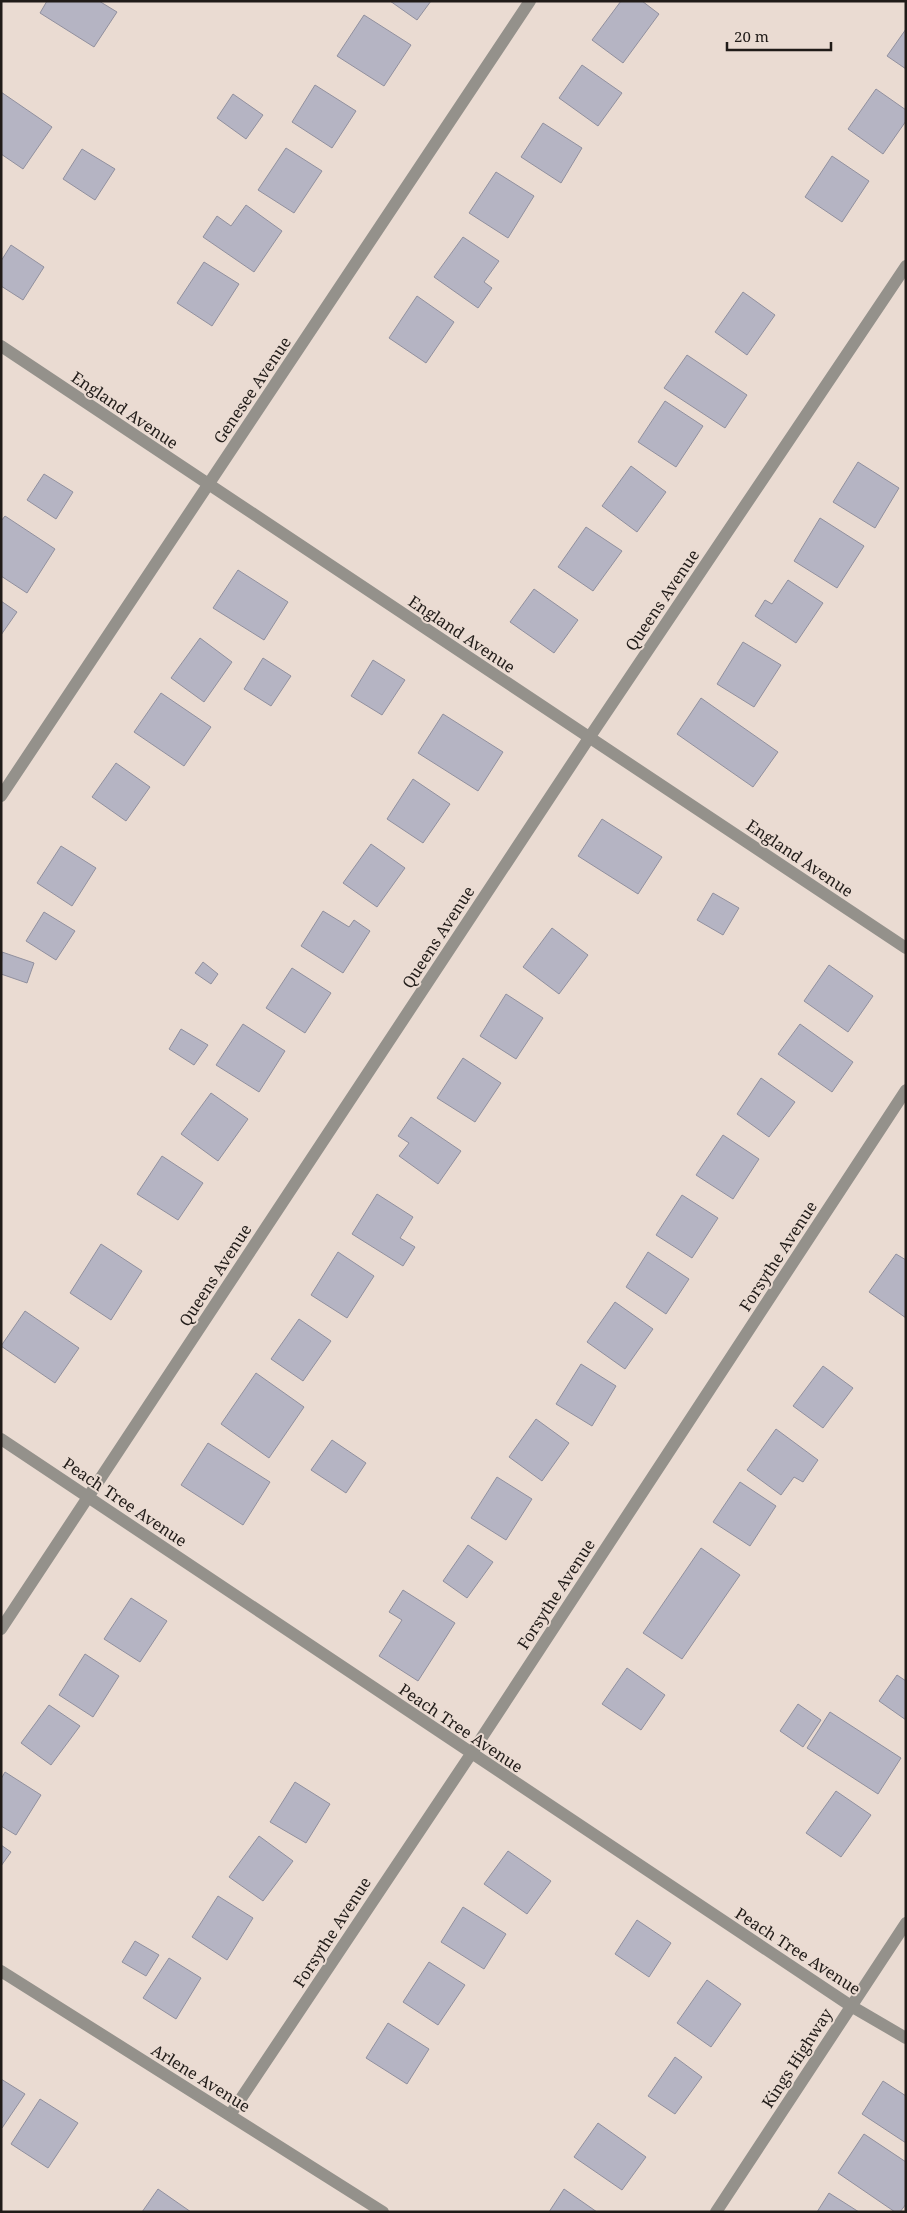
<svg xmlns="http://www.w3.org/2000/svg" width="907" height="2213" font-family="'Noto Serif',serif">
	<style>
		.building { fill: #b5b4c3; stroke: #91909e }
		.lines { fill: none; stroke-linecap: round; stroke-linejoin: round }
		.minor { stroke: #94918b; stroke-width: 12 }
		.labels { text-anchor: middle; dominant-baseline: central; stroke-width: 4; stroke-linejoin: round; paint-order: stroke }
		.street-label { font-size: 16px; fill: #201b18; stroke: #eadbd2 }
	</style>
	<rect width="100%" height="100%" fill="#eadbd2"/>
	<path class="building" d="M47 1H99L117 12 94 47 40 13Z
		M390 1H431L417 20Z
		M621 1H642L659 14 623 63 592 40Z
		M364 15 411 45 384 86 337 56Z
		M906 29V69L887 56Z
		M582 65 622 93 598 126 559 98Z
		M315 85 356 111 332 148 292 122Z
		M876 89 906 110V121L883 154 848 129Z
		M1 92 52 127 23 169 1 154Z
		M233 94 263 115 246 139 217 118Z
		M543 123 582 148 561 183 521 157Z
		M286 148 322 171 294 213 258 190Z
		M82 149 115 169 95 200 63 179Z
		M832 156 869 181 842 222 805 197Z
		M496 172 534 196 508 238 469 213Z
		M246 205 282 231 254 272 203 237 217 216 231 226Z
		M463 237 499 261 484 282 492 288 478 308 434 277Z
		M11 245 44 267 23 300 1 286V261Z
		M204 262 239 284 212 326 177 303Z
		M743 292 775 315 747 355 715 332Z
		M417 296 454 322 426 363 389 338Z
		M687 355 747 395 725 428 664 388Z
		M665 401 703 426 676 467 638 442Z
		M858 462 899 488 875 528 833 502Z
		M631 466 666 492 637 532 602 506Z
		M44 474 73 492 56 519 27 500Z
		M5 516 55 549 27 593 1 576V521Z
		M820 518 864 546 837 588 794 561Z
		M586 527 622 551 593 591 558 567Z
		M238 570 288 602 264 640 213 608Z
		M788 580 823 603 796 643 755 616 765 600 772 604Z
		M534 589 578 620 554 653 510 622Z
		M1 601 17 612 1 635Z
		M200 638 232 662 204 702 171 678Z
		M743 642 781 665 754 707 717 684Z
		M263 658 291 676 271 706 244 689Z
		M373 660 405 680 382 715 351 696Z
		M161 693 211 727 184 766 134 732Z
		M701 698 778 752 753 787 677 734Z
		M443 714 503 752 478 791 418 753Z
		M116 763 150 787 126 821 92 797Z
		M413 779 450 804 423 843 387 819Z
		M602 819 662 857 638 894 578 856Z
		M371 844 405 868 377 907 343 883Z
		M61 846 96 868 72 906 37 883Z
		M713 893 739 908 723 935 697 920Z
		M323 911 349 927 354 920 370 931 343 973 301 946Z
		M44 912 75 931 56 960 26 941Z
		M552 928 588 955 559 994 523 967Z
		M2 952 34 963 27 983 1 974Z
		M203 962 218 974 211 984 195 973Z
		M829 965 873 996 848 1032 804 1001Z
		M292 968 331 993 305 1033 266 1008Z
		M506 994 543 1018 516 1059 480 1036Z
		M243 1024 285 1051 259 1092 216 1065Z
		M800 1024 853 1062 832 1092 778 1054Z
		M181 1029 208 1045 194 1065 169 1049Z
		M463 1058 501 1083 475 1122 437 1098Z
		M761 1078 795 1102 769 1137 737 1114Z
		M211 1093 248 1119 218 1161 181 1134Z
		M411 1117 461 1151 438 1184 399 1156 409 1143 398 1136Z
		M723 1135 759 1159 733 1199 696 1175Z
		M162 1156 203 1183 178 1220 137 1194Z
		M377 1194 413 1217 400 1238 415 1247 403 1266 352 1234Z
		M682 1195 718 1218 692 1258 656 1235Z
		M101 1244 142 1271 111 1320 70 1293Z
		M338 1252 374 1276 347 1318 311 1295Z
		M648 1252 689 1279 666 1314 626 1287Z
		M896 1254 906 1260V1318L869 1292Z
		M615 1302 653 1329 625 1369 587 1342Z
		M25 1311 79 1348 55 1383 1 1346Z
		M299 1319 331 1341 303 1381 271 1359Z
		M581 1364 616 1386 592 1426 556 1404Z
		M823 1366 853 1388 823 1428 793 1406Z
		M256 1373 304 1407 269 1458 221 1424Z
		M536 1419 569 1443 542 1481 509 1457Z
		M776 1429 818 1460 803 1482 794 1477 781 1495 747 1470Z
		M332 1440 366 1463 346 1493 311 1470Z
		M208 1443 270 1482 243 1525 181 1485Z
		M497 1477 532 1499 506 1540 471 1518Z
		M740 1482 776 1506 750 1546 713 1522Z
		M468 1545 493 1562 467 1598 443 1581Z
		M701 1548 740 1575 682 1659 643 1633Z
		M403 1590 455 1623 418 1681 379 1656 402 1620 389 1612Z
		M131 1598 167 1621 140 1662 104 1639Z
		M85 1654 119 1676 93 1717 59 1695Z
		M627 1668 665 1695 641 1730 602 1704Z
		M897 1675 906 1681V1720L879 1701Z
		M798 1704 821 1720 803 1747 780 1731Z
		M49 1705 80 1726 51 1765 21 1743Z
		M830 1712 901 1758 878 1794 807 1748Z
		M5 1772 41 1795 16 1835 1 1826V1779Z
		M295 1782 330 1804 306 1843 270 1822Z
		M836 1791 871 1815 841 1857 806 1833Z
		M259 1836 293 1861 263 1901 229 1877Z
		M1 1845 11 1852 1 1866Z
		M508 1851 551 1881 527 1914 484 1884Z
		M218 1896 253 1918 227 1960 192 1937Z
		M463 1907 506 1934 484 1969 441 1942Z
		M637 1920 671 1943 649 1977 615 1954Z
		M135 1941 159 1955 146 1976 122 1962Z
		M169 1958 201 1978 176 2019 143 1998Z
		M429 1962 465 1985 438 2025 403 2002Z
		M707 1980 741 2004 711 2047 677 2023Z
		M388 2023 429 2049 407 2084 366 2058Z
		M675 2057 702 2077 675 2114 648 2096Z
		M1 2079 25 2094 2 2128H1Z
		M883 2081 906 2096V2143L862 2114Z
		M40 2099 78 2123 48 2168 11 2144Z
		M598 2123 646 2157 622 2190 574 2157Z
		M864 2134 906 2162V2204L900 2212H895L838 2173Z
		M158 2189 191 2212H142Z
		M564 2189 597 2212H549Z
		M829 2193 859 2212H817Z"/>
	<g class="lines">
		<path class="minor" d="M1 346 906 948
			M1 796 530 1
			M1 1439 851 2006 906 2038
			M1 1629 589 738 906 266
			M1 1971 383 2212
			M230 2115 471 1754 906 1090
			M716 2212 906 1923"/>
	</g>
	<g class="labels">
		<g class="street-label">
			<text transform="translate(252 390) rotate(-56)">Genesee Avenue</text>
			<text transform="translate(125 410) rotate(34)">England Avenue</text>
			<text transform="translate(662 600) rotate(-56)">Queens Avenue</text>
			<text transform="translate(462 634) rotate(34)">England Avenue</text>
			<text transform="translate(800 858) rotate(34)">England Avenue</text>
			<text transform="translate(438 937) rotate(-57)">Queens Avenue</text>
			<text transform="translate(778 1256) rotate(-57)">Forsythe Avenue</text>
			<text transform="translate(215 1275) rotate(-57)">Queens Avenue</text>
			<text transform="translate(125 1502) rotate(34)">Peach Tree Avenue</text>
			<text transform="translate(556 1594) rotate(-57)">Forsythe Avenue</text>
			<text transform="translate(461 1728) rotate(34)">Peach Tree Avenue</text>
			<text transform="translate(332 1932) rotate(-57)">Forsythe Avenue</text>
			<text transform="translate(798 1951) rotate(33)">Peach Tree Avenue</text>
			<text transform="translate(797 2058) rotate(-57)">Kings Highway</text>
			<text transform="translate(201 2078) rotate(32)">Arlene Avenue</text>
		</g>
	</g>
	<rect width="907" height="2213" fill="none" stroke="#201b18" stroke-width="5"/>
	<path d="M727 42v8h104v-8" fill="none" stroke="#201b18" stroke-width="2.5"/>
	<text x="734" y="42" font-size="15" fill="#201b18" stroke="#eadbd2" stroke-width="4" paint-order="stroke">20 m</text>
</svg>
